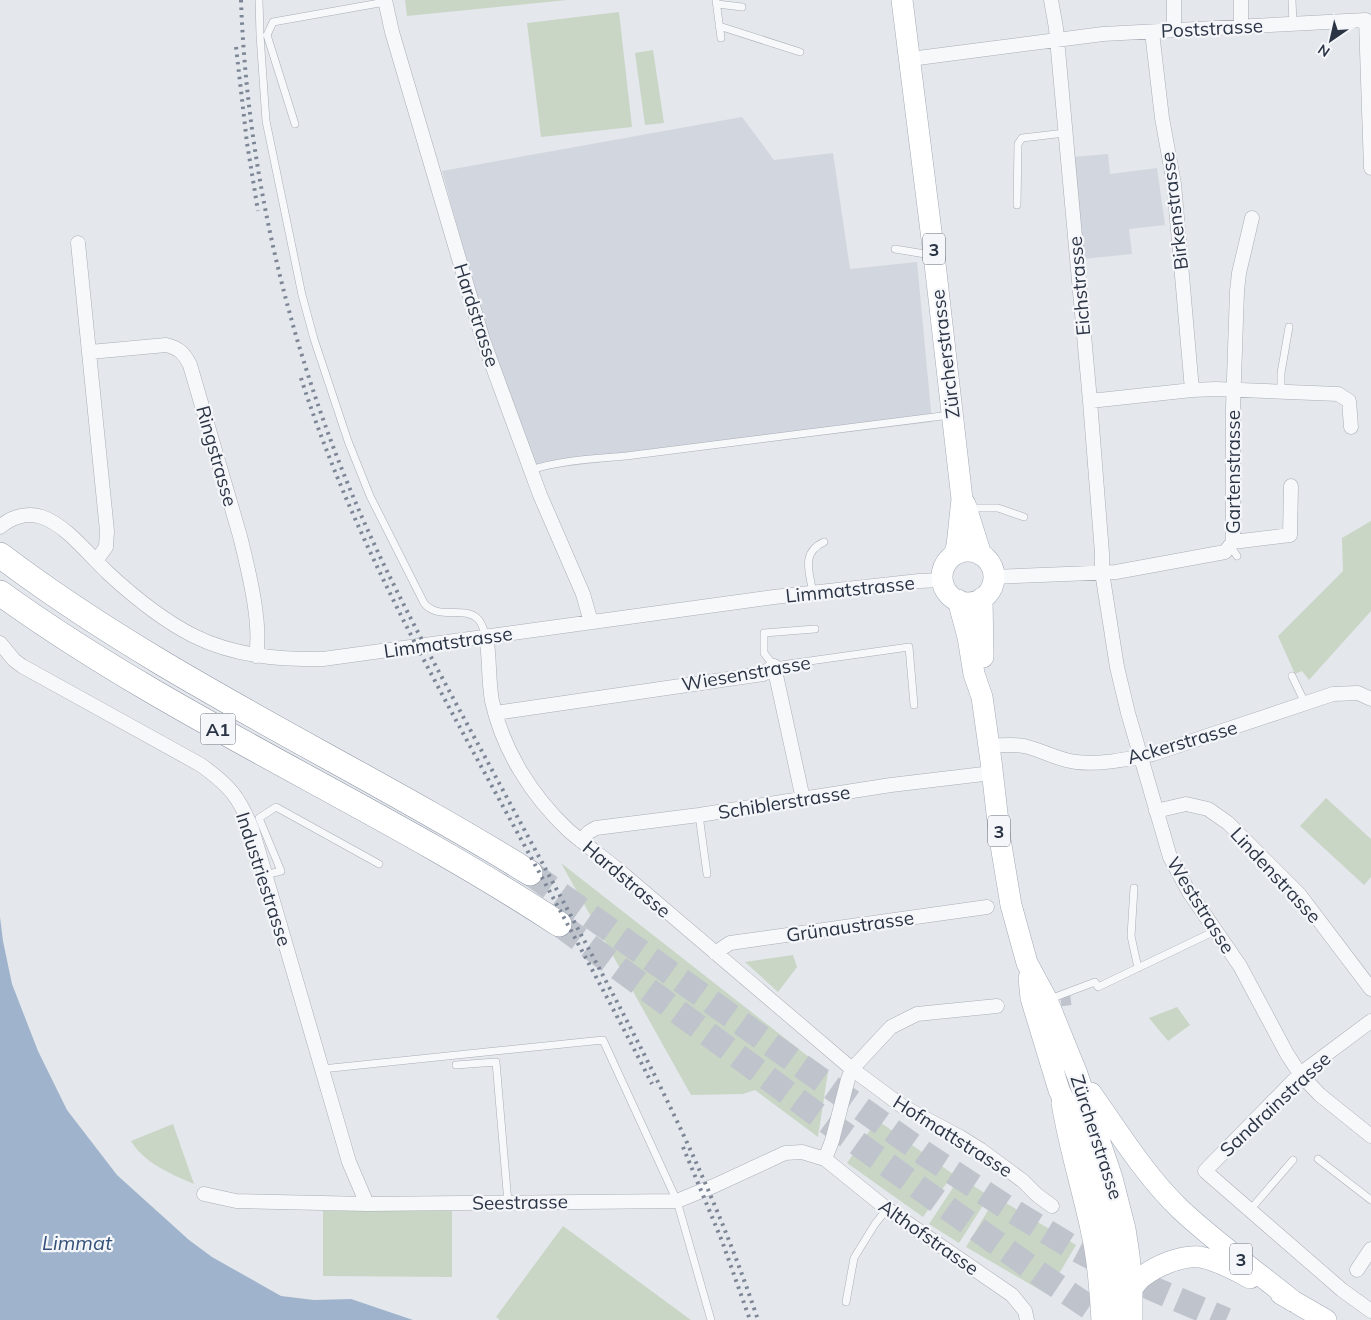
<svg xmlns="http://www.w3.org/2000/svg" width="1371" height="1320" font-family="Mulish,sans-serif">
	<style>
		.built { fill: #d2d6de }
		.green { fill: #c9d6c5 }
		.water { fill: #9fb4cc }
		.lines { fill: none; stroke-linecap: round; stroke-linejoin: round }
		.pedestrian-tunnel { stroke: #bfc3cb; stroke-width: 10; stroke-dasharray: 10 5; stroke-linecap: butt }
		.motorway-tunnel { stroke: #bfc3cb; stroke-width: 25; stroke-dasharray: 25 12; stroke-linecap: butt }
		.service-casing { stroke: #a9aeb7; stroke-width: 8 }
		.minor-casing { stroke: #a9aeb7; stroke-width: 15 }
		.secondary-casing { stroke: #a9aeb7; stroke-width: 20 }
		.primary-casing { stroke: #a3abb8; stroke-width: 22 }
		.motorway-casing { stroke: #8b94a3; stroke-width: 26 }
		.service { stroke: #f7f8fa; stroke-width: 7 }
		.minor { stroke: #f7f8fa; stroke-width: 14 }
		.secondary { stroke: #fff; stroke-width: 19 }
		.primary { stroke: #fff; stroke-width: 21 }
		.motorway { stroke: #fff; stroke-width: 25 }
		.rail { stroke: #7d8696; stroke-width: 4; stroke-dasharray: 2.5 5; stroke-linecap: butt }
		.labels { text-anchor: middle; dominant-baseline: central; stroke-width: 4.5; stroke-linejoin: round; paint-order: stroke }
		.shield { fill: #f4f6f9; stroke: #676e7b; stroke-width: 1 }
		.shield-label { font-size: 18px; font-weight: bold; fill: #2b3445 }
		.street-label { font-size: 19px; fill: #2b3445; stroke: #f4f6f9 }
		.water-label { font-size: 20px; font-style: italic; fill: #34527a; stroke: #f4f6f9 }
	</style>
	<rect width="100%" height="100%" fill="#e4e7ec"/>
	<path class="built" d="M742 117 774 160 833 153 850 269 917 262 932 422 537 470 488 338 442 171Z
		M1108 154 1110 174 1157 168 1165 225 1129 229 1132 254 1083 259 1072 157Z"/>
	<path class="green" d="M405 0H567L407 16Z
		M619 12 632 127 541 137 527 23Z
		M653 50 664 123 645 125 635 53Z
		M1371 521V611L1309 680 1302 671 1295 674 1278 636 1343 571 1342 538Z
		M1326 798 1371 839V877L1364 885 1300 826Z
		M561 863 828 1072 818 1137 755 1090 743 1094 691 1095Z
		M793 955 797 967 778 992 745 962Z
		M1177 1007 1190 1025 1168 1041 1149 1018Z
		M877 1120 953 1174 923 1217 847 1163Z
		M173 1124 194 1184C171 1174 144 1163 131 1141Z
		M960 1177 989 1196 959 1243 929 1224Z
		M996 1197 1076 1245 1047 1294 966 1247Z
		M323 1211H452V1277L323 1276Z
		M563 1226 691 1320H500L496 1317Z"/>
	<path class="water" d="M0 917 3 941 12 984 38 1051 67 1110 117 1175 189 1240 212 1257 281 1296 314 1300 351 1299 413 1320H0Z"/>
	<g class="lines">
		<path class="pedestrian-tunnel" d="M1046 1003 1072 1000"/>
		<path class="motorway-tunnel" d="M530 873 925 1154 1006 1207 1070 1246 1149 1287 1226 1320
			M559 924 815 1113 1041 1275 1108 1320"/>
		<g class="service-casing">
			<path id="service" d="M259 0 260 35 266 121 302 295 314 339 348 441 370 496 424 603C438 621 464 605 478 619 482 623 484 631 486 636
				M716 0 721 38
				M1292 0 1293 24
				M717 4 742 7
				M719 26 800 52
				M295 124 267 35 273 22 385 2
				M1017 205 1018 144 1022 138 1065 133
				M895 249 931 255
				M1281 391V373L1289 327
				M531 470C561 460 594 459 626 456L950 415
				M968 508H998L1024 517
				M1231 547 1237 556
				M813 594C810 573 800 553 824 542
				M815 629 764 633V653L774 666 909 647 914 705
				M1292 676 1305 703
				M699 815 707 874
				M265 875 281 871 259 818 276 807 379 864
				M1134 888 1131 936 1138 968
				M1050 999 1095 982 1098 987 1215 931
				M456 1065 496 1062 508 1203
				M322 1069 603 1040 677 1201 711 1320
				M1318 1159 1371 1200
				M1250 1210 1293 1160
				M846 1302 854 1258 875 1224 887 1209"/>
		</g>
		<g class="minor-casing">
			<path id="minor" d="M385 0 392 32 483 340 540 495 583 594 591 622
				M1051 0 1056 28 1090 401 1102 553V572L1117 667 1128 713 1170 857 1189 892 1240 966 1287 1054 1300 1074 1320 1095 1371 1136
				M1241 0V26
				M1174 29V0
				M1152 32 1162 118 1174 184 1192 390
				M910 59 1103 34 1366 20 1371 168
				M78 243 107 531 106 547 96 561
				M90 352 166 345C179 348 184 353 190 365L240 536C248 569 262 623 256 656
				M1090 401 1192 390 1216 389 1338 394 1349 401 1351 427
				M0 527C11 517 27 512 42 517 66 525 90 556 108 573 134 597 162 620 194 636 234 656 279 660 323 659L774 597 919 581 942 580
				M1233 542 1290 535 1291 486
				M993 577 1116 572 1225 552 1233 542V408L1237 291 1239 273 1252 218
				M486 636C490 657 488 679 492 701 503 750 531 795 568 830 583 843 600 855 616 868L852 1069 902 1106 960 1137 981 1150 1023 1181 1037 1195 1052 1206
				M0 643 14 660 22 666 201 765C230 786 239 797 252 829L349 1162 367 1204
				M495 713 763 674 774 666 803 799
				M989 746C1001 745 1012 744 1024 746 1042 750 1058 760 1076 762 1101 765 1128 759 1153 754L1333 694 1358 693 1371 699
				M1156 811 1186 804 1208 809 1228 823 1299 894 1371 989
				M581 841 589 832 596 828 699 815 891 785 992 773
				M715 953 730 943 987 907
				M1371 1021 1300 1074 1205 1171 1342 1290 1371 1311
				M825 1159 832 1141 848 1079 852 1069 891 1027 917 1014 997 1006
				M204 1194 236 1201 367 1204 677 1201 716 1185 785 1153 802 1152 825 1159 887 1209 1012 1295 1025 1311 1027 1320
				M1357 1270 1371 1249"/>
		</g>
		<g class="secondary-casing">
			<path id="secondary" d="M1061 1103C1068 1146 1081 1187 1090 1229 1097 1259 1099 1290 1101 1320"/>
		</g>
		<g class="primary-casing">
			<path id="primary" d="M902 0 934 255 962 499 957 546 954 555
				M965 504 981 555
				M942 577a26 26 0 1 1 52 0a26 26 0 1 1-52 0Z
				M982 598 983 657
				M958 600 968 637 974 674 982 697 991 761 1000 839 1011 905 1027 963 1047 1000 1077 1074 1112 1178 1125 1229 1129 1255 1132 1289V1320
				M1029 978 1031 998 1059 1090 1076 1126 1095 1179 1108 1231 1119 1320
				M1091 1093C1119 1133 1145 1175 1180 1209 1215 1242 1256 1271 1293 1301
				M1281 1294 1326 1320
				M1128 1295C1132 1289 1136 1282 1142 1277 1156 1266 1181 1255 1200 1257 1217 1260 1234 1269 1250 1278"/>
		</g>
		<g class="motorway-casing">
			<path id="motorway" d="M0 555C165 680 355 764 530 873
				M0 593C176 720 378 805 559 924"/>
		</g>
		<use href="#service" class="service"/>
		<use href="#minor" class="minor"/>
		<use href="#secondary" class="secondary"/>
		<use href="#primary" class="primary"/>
		<use href="#motorway" class="motorway"/>
		<path class="rail" d="M241 0C247 176 291 355 361 515 394 590 433 661 472 733 505 794 538 855 571 916 643 1049 710 1176 758 1320
			M236 47 247 143 258 211
			M301 378C341 503 401 619 464 735 527 851 592 966 652 1084
			M683 1147 722 1241 750 1320"/>
	</g>
	<g class="labels">
		<g class="shield">
			<rect x="923" y="233.5" width="22" height="31" rx="4"/>
			<rect x="200.5" y="713.5" width="35" height="31" rx="4"/>
			<rect x="988" y="815.5" width="22" height="31" rx="4"/>
			<rect x="1230" y="1243.5" width="22" height="31" rx="4"/>
		</g>
		<g class="shield-label">
			<text x="934" y="249">3</text>
			<text x="218" y="729">A1</text>
			<text x="999" y="831">3</text>
			<text x="1241" y="1259">3</text>
		</g>
		<g class="street-label">
			<text transform="translate(1212 28) rotate(-3)">Poststrasse</text>
			<text transform="translate(1174 211) rotate(-97)">Birkenstrasse</text>
			<text transform="translate(1079 286) rotate(-95)">Eichstrasse</text>
			<text transform="translate(477 315) rotate(72)">Hardstrasse</text>
			<text transform="translate(945 354) rotate(-97)">Zürcherstrasse</text>
			<text transform="translate(217 456) rotate(74)">Ringstrasse</text>
			<text transform="translate(1233 472) rotate(-90)">Gartenstrasse</text>
			<text transform="translate(850 589) rotate(-6)">Limmatstrasse</text>
			<text transform="translate(448 642) rotate(-8)">Limmatstrasse</text>
			<text transform="translate(746 673) rotate(-10)">Wiesenstrasse</text>
			<text transform="translate(1182 742) rotate(-16)">Ackerstrasse</text>
			<text transform="translate(784 802) rotate(-9)">Schiblerstrasse</text>
			<text transform="translate(1276 875) rotate(47)">Lindenstrasse</text>
			<text transform="translate(264 879) rotate(72)">Industriestrasse</text>
			<text transform="translate(627 879) rotate(40)">Hardstrasse</text>
			<text transform="translate(1201 905) rotate(58)">Weststrasse</text>
			<text transform="translate(850 926) rotate(-8)">Grünaustrasse</text>
			<text transform="translate(1275 1104) rotate(-43)">Sandrainstrasse</text>
			<text transform="translate(953 1136) rotate(32)">Hofmattstrasse</text>
			<text transform="translate(1097 1137) rotate(72)">Zürcherstrasse</text>
			<text transform="translate(520 1202) rotate(-1)">Seestrasse</text>
			<text transform="translate(929 1237) rotate(35)">Althofstrasse</text>
		</g>
		<g class="water-label">
			<text x="77" y="1242">Limmat</text>
		</g>
	</g>
	<g transform="translate(1331 40) rotate(214)" stroke="#f4f6f9" stroke-width="4" paint-order="stroke">
	<path d="M0-4L9 19L0 12L-9 19Z" fill="#2b3445"/>
	<text y="-8" font-size="14" font-weight="bold" text-anchor="middle" fill="#2b3445">N</text>
	</g>
</svg>
